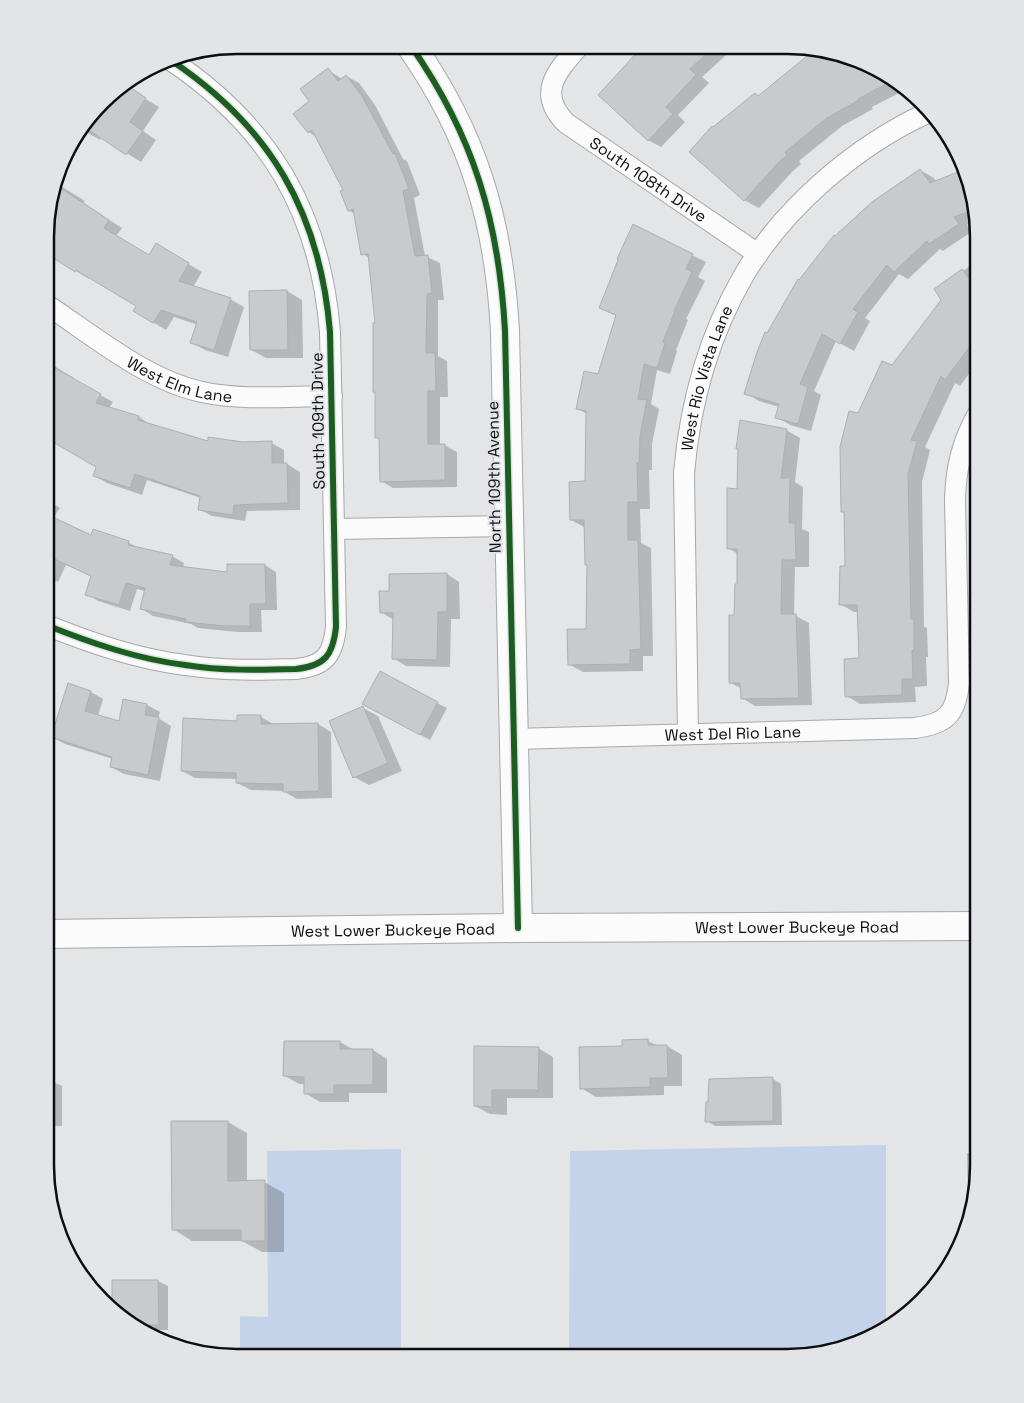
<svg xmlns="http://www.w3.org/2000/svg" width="1024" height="1403" font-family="'Space Grotesk',sans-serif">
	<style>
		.green { fill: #c5d3ea }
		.shadow { fill: #0003 }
		.building { fill: #c9cacc; stroke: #aeafb0 }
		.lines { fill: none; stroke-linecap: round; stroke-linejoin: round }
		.street-casing { stroke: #a7a8a9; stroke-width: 22 }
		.secondary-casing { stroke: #a7a8a9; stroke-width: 30 }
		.street { stroke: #fbfbfb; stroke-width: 20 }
		.secondary { stroke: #fbfbfb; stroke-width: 28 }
		.cycleway-casing { stroke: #e2e4e8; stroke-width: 9 }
		.cycleway { stroke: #1b5e20; stroke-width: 6 }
		.labels { text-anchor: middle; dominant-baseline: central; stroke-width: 4; stroke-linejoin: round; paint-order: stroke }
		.street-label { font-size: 16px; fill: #0d0e0f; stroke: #e2e4e8 }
		.rim { fill: none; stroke: #0d0e0f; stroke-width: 2.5 }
	</style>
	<rect width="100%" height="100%" fill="#e3e5e7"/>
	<path class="green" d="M886 1145V1329L872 1338 787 1358 569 1357 570 1151Z
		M401 1149V1357L240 1356V1316L268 1317 267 1151Z"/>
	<path class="shadow" d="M645 46H736L702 77 709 83 678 115 685 122 661 147 648 140Z
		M815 48 861 60 904 85 907 89 872 107 873 109 842 126 799 161 801 164 792 172 759 208 744 200 755 94 759 96 809 57 806 53Z
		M328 70 342 79 346 76 359 83 375 105 403 159 407 161 420 195 414 198 425 256 440 263 444 300H438V356L447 361 448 397H440V445H444L457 452V487L393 488 381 481 380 440 377 437 376 324 369 258 363 254 356 214 349 211 344 191 316 137 309 132 311 102Z
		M111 92 139 95 159 107 143 131 156 140 141 162 101 137 100 140 81 129Z
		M957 150 959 152 975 222 967 225 971 232 943 251 940 249 908 279 899 274 865 318 870 321 854 351 836 341 814 391 821 395 811 431 790 425 777 417 779 407 759 401 746 393 768 335 800 281 836 238 920 170 934 178 936 182 963 172 955 151Z
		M56 183 85 201 83 203 122 228 116 236 150 256 156 245 202 272 193 287 230 299 244 307 228 357 205 350 192 343 198 325 174 317 166 330 134 311 138 305 90 277 89 279 76 271 47 253V212Z
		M634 226 706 262 698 277 705 281 686 319 688 320 676 350 677 351 670 374 657 370 651 404 659 409 652 444V470H649L650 509H640L641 543 651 548 653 656H643V671L583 672 570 665 587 630 588 565 584 527 571 520 586 483 587 414 578 409 599 375 616 316 600 308Z
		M979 260V360L960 386 955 383 925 447 930 450 922 482 924 627 927 628 928 657H926L927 686 915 687 916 702 860 704 847 696 860 659 859 612H854L840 604 846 568 859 415 942 300 935 290Z
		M287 291 302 300 303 358H266L251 350Z
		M46 361 74 378 73 380 113 402 109 408 139 417 151 425 209 442 271 443 284 450V464H287L300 472V510L247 511 245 521 212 516 199 509 201 498 147 480 142 495 107 483 95 476 98 467 55 427 46 421Z
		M786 430 800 438 795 482 803 487 802 529 809 532V567H795L794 615 809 623 812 705 755 706 742 698V689L731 683 738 585V554L728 548 738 490Z
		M46 499 60 508 53 518 92 537 128 542 140 549 172 556 184 563 183 567 228 573 265 565 276 572 277 610H261L262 632H238L198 628 191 624 153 616 142 609 145 591 137 589 130 611 98 601 87 594 93 577 66 565 58 582 46 576Z
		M447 574 459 582 460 619H451L450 667 406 666 393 658 394 620 381 612 390 592Z
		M46 677 55 682 46 701Z
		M91 692 103 699 98 716 120 723 124 701 147 705 160 712 158 718 171 726 160 781 124 774 111 767 113 759 65 744 52 737Z
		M437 703 447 708 430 740 373 710Z
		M363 708 378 716 402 771 369 785 354 777Z
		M261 717 275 725 318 724 331 732 332 798 297 799 283 791 251 790 237 783V779L195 778 182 771 238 722Z
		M648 1041 658 1046H667L682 1055V1086H664V1095L596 1097 581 1088 623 1048Z
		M285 1042H340L354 1050H373L387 1059V1093H349V1102H320L305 1093V1084H299L285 1076Z
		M476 1048H538L553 1057V1098H507V1115L490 1114 475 1106Z
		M45 1078 62 1086V1126H45Z
		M773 1079 781 1084 782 1125 715 1126 707 1121Z
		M228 1122 247 1133V1182H264L284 1193V1252H262L242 1241H192L173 1229Z
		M967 1153H979V1179L970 1223H968Z
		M158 1281 168 1286V1330H141L120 1318 114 1310Z"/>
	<path class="building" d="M643 46H715L690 69 696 75 666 107 673 114 648 141 598 95Z
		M802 47H812L861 60 895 79 858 99 859 100 827 118 785 152 787 155 777 164 744 201 689 152 712 126 713 127 755 93 758 96 807 56Z
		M328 68 338 81 346 75 362 96 393 154 395 153 409 189 403 191 415 256 428 255 432 293 427 294 426 353H435L436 391H428V444H445V480L380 482 379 438H375V392H373V323H375L368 254 361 255 353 209 348 211 340 191 343 190 312 130 308 133 293 114 309 101 300 89Z
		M125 84 146 98 130 122 143 131 126 155 83 126 111 92Z
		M920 169 930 183 963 170 973 210 954 217 959 224 929 244 927 241 894 272 887 265 853 309 858 312 840 344 822 334 800 384 808 387 798 424 775 418 779 404 744 394 757 352 765 332 767 333 798 279 799 280 834 235 835 236 872 202Z
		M56 185 109 220 104 228 149 255 156 243 189 263 179 281 231 298 214 350 190 343 197 322 161 310 153 323 133 311 136 306 76 270 75 272 47 254V212Z
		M633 224 693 254 686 269 692 272 674 311H675L663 342 665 343 657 368 644 364 638 399 647 400 640 436 639 463H637L638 502H628V540H638L641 649 630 650V664L568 665 567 629H586L587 565H585L584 520H570L569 482 585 481 586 411 576 409 584 371 598 374 616 315 599 308 618 260 617 259Z
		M962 269 979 292V334L945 380 941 376 911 440 917 441 908 474 911 619H914V650H912L913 679H902V695L845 697 844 659 859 658 857 605H839L840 566H845L844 512H841L840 447 849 411 858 413 882 361 892 365 941 300 934 289Z
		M287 290 288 350H250L249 291Z
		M46 363 101 394 96 403 139 416 138 420 208 441V437L243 442 272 441V463H287L288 503 234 505 233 515 198 510 200 496 135 474 130 488 93 476 96 467 46 438 53 427 46 423Z
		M740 420 787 429 781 478H790L789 523H795L796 560H782L781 614H796L799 698 741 699 740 683H729V615H734L735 584H737V549H727V488L737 489 738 449H736Z
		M46 514 91 535 93 529 129 541 128 545 173 555 170 565 227 572V564H265L266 604H250V626H225L185 622 186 619 140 609 145 588 126 583 119 605 85 595 91 576 46 555Z
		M447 573V612H438L437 660 392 659 393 613H380L379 591H389V574Z
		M380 671 438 702 420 735 362 704Z
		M68 683 91 691 85 711 119 721 123 699 147 704 145 715 159 717 148 775 110 767 112 757 51 737Z
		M363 706 388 763 353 778 329 721Z
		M237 715H261V724L318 723 319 791 283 792V784L236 783V773L181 771 183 718 237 721Z
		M648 1039V1045H667L668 1078H650V1087L580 1089 579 1047 622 1046V1040Z
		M284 1041H340V1049H373V1085H334V1094H304V1077L283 1076Z
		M474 1046 539 1047 538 1090H492V1107L474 1106Z
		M773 1077V1121L705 1122 706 1102H708L709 1079Z
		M171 1121H228V1181L265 1180V1241H241V1230H172Z
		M112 1280H158L159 1325H132L120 1318 112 1309Z"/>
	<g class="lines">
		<g class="street-casing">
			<g id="street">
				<path id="s1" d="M579 46C557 71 536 93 566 123L758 254"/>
				<path id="s2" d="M47 305C94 336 146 380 202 392 244 401 289 396 332 396"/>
				<path d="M334 529 509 526"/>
				<path d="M46 625C91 643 137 659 185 665 222 671 259 670 296 669 325 666 333 655 336 627L330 332C320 212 270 126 169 59"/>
				<path id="s3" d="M688 734 684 473C690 404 709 335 744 275 785 206 856 146 927 113"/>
				<path id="s4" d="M513 739 915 728C945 724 956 715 959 683L955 500C956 466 962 442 979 412"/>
			</g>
		</g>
		<g class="secondary-casing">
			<g id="secondary">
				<path d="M411 46C474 136 499 222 505 331L518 928"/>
				<path id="s5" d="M45 934 518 928 979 926"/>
			</g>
		</g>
		<use href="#street" class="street"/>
		<use href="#secondary" class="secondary"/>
		<g class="cycleway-casing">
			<path id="cycleway" d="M411 46C474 136 499 222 505 331L518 928
				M46 625C91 643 137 659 185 665 222 671 259 670 296 669 325 666 333 655 336 627L330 332C320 212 270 126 169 59"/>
		</g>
		<use href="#cycleway" class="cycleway"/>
	</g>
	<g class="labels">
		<g class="street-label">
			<text stroke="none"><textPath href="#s1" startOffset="190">South 108th Drive</textPath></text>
			<text stroke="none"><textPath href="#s2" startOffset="154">West Elm Lane</textPath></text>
			<text stroke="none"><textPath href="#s3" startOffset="359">West Rio Vista Lane</textPath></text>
			<text transform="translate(318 421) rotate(-91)">South 109th Drive</text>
			<text transform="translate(494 477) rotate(-91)">North 109th Avenue</text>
			<text stroke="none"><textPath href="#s4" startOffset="220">West Del Rio Lane</textPath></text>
			<text stroke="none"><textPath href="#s5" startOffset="752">West Lower Buckeye Road</textPath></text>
			<text stroke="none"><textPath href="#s5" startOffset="348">West Lower Buckeye Road</textPath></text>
		</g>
	</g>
	<path d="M0 0H1024V1403H0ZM237 54H787A183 183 0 0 1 970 237V1166A183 183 0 0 1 787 1349H237A183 183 0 0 1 54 1166V237A183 183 0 0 1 237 54Z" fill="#e2e4e8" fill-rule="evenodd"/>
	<path class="rim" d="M237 54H787A183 183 0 0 1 970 237V1166A183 183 0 0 1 787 1349H237A183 183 0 0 1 54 1166V237A183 183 0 0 1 237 54Z"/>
</svg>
